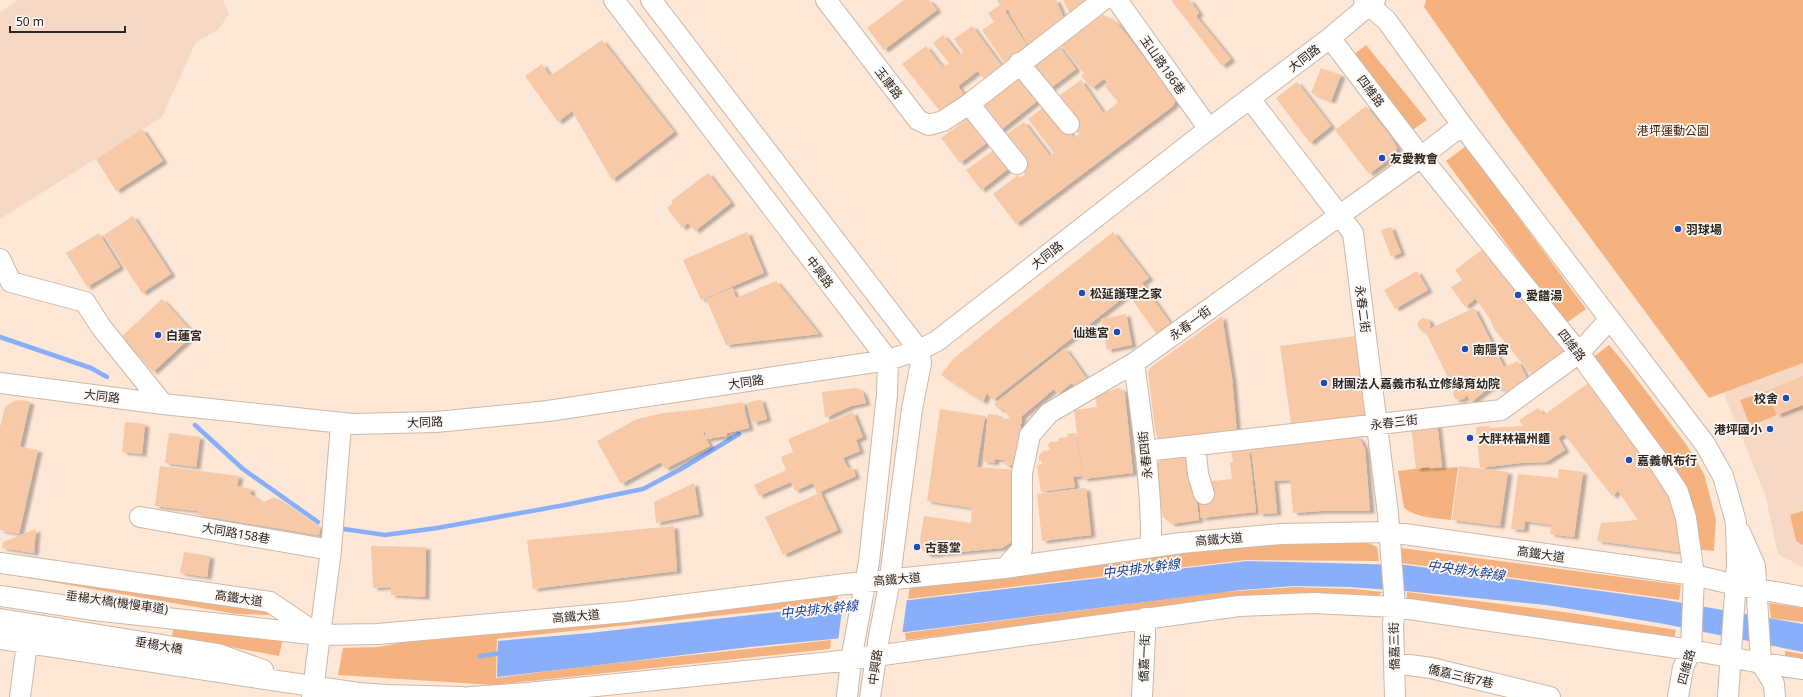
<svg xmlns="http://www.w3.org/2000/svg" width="1803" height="697" font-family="'Noto Sans','Noto Sans TC',sans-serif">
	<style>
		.built { fill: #f5d9c4 }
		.green { fill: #f6b27e }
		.water { fill: #89affb }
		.pier { fill: #fde7d7 }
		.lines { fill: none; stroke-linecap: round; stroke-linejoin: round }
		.stream { stroke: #89affb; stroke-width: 4.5 }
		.building { fill: #f8c9a6; filter: url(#shadow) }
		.minor-casing { stroke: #cdb8a8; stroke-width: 22 }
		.minor { stroke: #fff; stroke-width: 20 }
		.poi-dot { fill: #1e4cb9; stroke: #fdf8f5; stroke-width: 1.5 }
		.labels { text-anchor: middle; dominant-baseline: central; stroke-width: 3.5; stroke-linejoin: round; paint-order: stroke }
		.street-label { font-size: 12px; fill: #2e2620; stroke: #fdf8f5 }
		.park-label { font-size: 12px; fill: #412409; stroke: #fdf8f5 }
		.poi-label { font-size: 12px; font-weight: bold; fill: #2e2620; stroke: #fdf8f5; text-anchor: start }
		.water-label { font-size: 13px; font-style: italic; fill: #1a3e94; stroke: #fdf8f5 }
	</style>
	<defs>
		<filter id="shadow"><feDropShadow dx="4.5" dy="2.5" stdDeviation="1" flood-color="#0004"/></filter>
	</defs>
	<rect width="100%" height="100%" fill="#fde7d7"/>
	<path class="built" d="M18 0H223L229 14 218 30 196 42 162 117 0 219V12Z
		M1803 363V567L1778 554 1765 494 1723 392Z"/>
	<path class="green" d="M1426 0H1803V363L1709 398 1510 129 1424 7Z
		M1366 45 1427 120 1408 133 1349 58Z
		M1466 146 1586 309 1565 324 1446 161Z
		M1609 345 1630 370 1686 444 1704 474 1716 519 1714 551 1695 549 1592 358Z
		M1766 391 1777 415 1750 426 1740 400Z
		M1429 467V469L1458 467 1451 520C1435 518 1417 518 1404 508L1398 471Z
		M1803 511V545L1796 541 1790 515Z
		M1276 542H1366L1377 547 1379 561 1246 560 908 599 910 585Z
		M1401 548 1681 585 1679 600 1402 563Z
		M0 569 271 607 269 615 236 614 0 573Z
		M1294 587 1354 589 1383 592 1377 596 1131 613 906 640 905 633 1223 592Z
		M1407 592 1564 612 1676 630 1673 642 1407 600Z
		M838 593 837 603 497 639 496 678 579 667 831 640 830 649 493 685 338 675 343 648 378 647 433 637Z
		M1769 603 1803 608V622L1771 618Z
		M174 625 284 634 279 656 172 636Z
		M1785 651 1803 654V661L1785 658Z"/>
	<path class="water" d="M1247 561 1406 565 1660 599 1803 624V652L1659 623 1546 605 1405 591 1349 587 1294 586 1241 590 906 632 750 647 497 677 498 641 589 633 822 607 910 600Z"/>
	<path class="pier" d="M907 599 902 635 838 641 843 603Z"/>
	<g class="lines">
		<path class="stream" d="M0 337 91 368 107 377
			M195 425 243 469 318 522
			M344 529 385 535 437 528 565 505 643 489 681 469 739 434
			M480 656 502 653"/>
	</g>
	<path class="building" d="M904 0H929L937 10 884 50 867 28Z
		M997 0H1056L1066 23 1030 48 1008 9 1005 11 1030 50 1006 65 982 30 994 22 988 13 1000 5Z
		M1063 0H1100L1072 18Z
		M1171 0H1190L1199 13 1196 16 1231 59 1222 66Z
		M1103 15 1116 22 1176 97 1175 102 1173 106 1016 224 993 194 1018 175 1020 178 1025 174 1000 139 1024 122 1050 156 1054 153 1028 119 1046 105 1074 138 1079 134 1053 100 1081 80 1104 114 1118 102 1105 86 1108 83 1104 79 1092 88 1081 76 1084 73 1060 44 1098 16Z
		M972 26 1004 69 986 82 978 71 958 86 967 99 944 116 902 64 926 46 943 68 949 63 933 43 943 35 959 55 963 52 954 39Z
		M602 40 674 132 612 180 572 111 558 122 525 76 542 64 550 76Z
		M1058 45 1076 69 1047 91 1028 67Z
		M1321 68 1341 75 1331 101 1311 93Z
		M1021 74 1041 98 997 133 978 107Z
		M1297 82 1331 126 1310 143 1276 98Z
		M1366 106 1391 137 1397 148 1396 154 1369 174 1335 130Z
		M972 115 992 139 960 163 941 138Z
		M142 129 163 161 116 191 96 159Z
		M998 147 1012 166 981 190 966 170Z
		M708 173 731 203 695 231 688 223 682 228 667 208 673 203 671 201Z
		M133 216 171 274 142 293 104 235Z
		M1391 227 1401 253 1391 257 1381 230Z
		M747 232 764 273 701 300 683 260Z
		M1113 232 1149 278 1142 283 1172 326 1158 336 1128 294 993 400 987 393 983 402 941 375 953 359 986 332Z
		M99 233 120 267 87 287 66 253Z
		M1487 246 1569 353 1535 379 1494 329 1490 319 1455 270Z
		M1417 271 1428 290 1395 309 1384 290Z
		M1462 280 1475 299 1465 307 1451 287Z
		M776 281 819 334 726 345 706 299 732 288 736 298Z
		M162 299 194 334 153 372 121 337Z
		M1474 308 1504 367 1518 361 1529 382 1513 392 1496 387 1488 389 1471 402 1466 394 1465 398 1460 400 1455 399 1453 394 1454 390 1425 331 1420 330 1417 324 1419 321 1423 318 1428 319 1431 325 1429 329Z
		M1126 314 1132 345 1107 350 1101 319Z
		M1222 316 1232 378 1237 434 1161 442 1158 439 1155 430 1148 372 1151 367Z
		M1355 336 1367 420 1292 430 1280 346Z
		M1065 348 1089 382 1077 390 1072 383 1058 394 1054 389 1022 416 1016 465H1005L1004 460 995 459 994 463 983 461 988 414 998 415V418L1010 419 1003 408 1000 410 994 404Z
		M1803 376V405L1777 415 1766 391Z
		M1591 381 1667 485 1687 553 1597 541 1601 523 1638 520 1618 491 1612 496 1564 434 1558 438 1565 450 1546 462 1520 463 1480 468 1476 427 1489 426V428L1523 426 1519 420 1538 408 1544 415Z
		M856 388 860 390 863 393 866 403 851 406 825 418 822 392Z
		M1118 388 1123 390 1125 395 1133 473 1083 479 1074 410 1097 407 1095 396Z
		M761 399 767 419 753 423 747 403Z
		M22 400 30 402 20 446 11 445 38 450 19 534 0 530V427L5 407 14 401Z
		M743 402 749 428 727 433V436L706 439 705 432 703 433 710 446 665 469 661 462 621 484 597 441 637 419 663 413 702 409Z
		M940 409 985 416 977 467 1017 470 1012 538 1010 543 1002 548 928 555 921 548 920 539 924 516 971 523 972 508 927 501Z
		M853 412 863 437 856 440 860 451 843 458 848 468 852 467 856 476 820 492 838 530 783 555 765 517 817 494 813 483 795 491 791 482 759 496 754 485 786 470 781 457 793 452 788 439Z
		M125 422 145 424 142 454 122 452Z
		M1437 422 1442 467 1429 468V467L1416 469 1411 425Z
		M169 433 200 437 196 467 165 463Z
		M1076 433 1082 476 1073 477 1075 487 1041 492 1037 465 1042 464V461H1039V455L1043 451 1050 450 1048 445 1050 442 1059 441V438L1068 437 1067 434Z
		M1354 435 1360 439 1365 449 1370 511H1320L1293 513 1290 480 1274 481 1277 513 1259 514 1251 448Z
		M1249 449 1256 512 1201 518 1199 497 1203 482 1232 479 1230 463 1233 462 1231 451Z
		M1191 455 1199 520 1172 524 1163 517 1161 508 1157 464 1163 458Z
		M160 466 239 476 237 486 251 489 250 494 262 503 274 497 320 528 319 535 197 515V511L155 506Z
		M1459 466 1508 472 1500 526 1452 520Z
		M1559 469 1583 472 1574 537 1550 534 1552 525 1525 521 1524 530 1511 529 1518 474 1558 478Z
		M694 483 699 514 656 523 654 502Z
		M1086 488 1091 535 1042 541 1037 494Z
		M674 526 677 571 533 589 527 540Z
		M36 529 34 553 2 548 3 542Z
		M371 546 426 547 425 597 391 595V587L373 588Z
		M184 552 210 556 207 577 180 573Z"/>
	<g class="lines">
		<g class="minor-casing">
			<path id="minor" d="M614 0 888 360 887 394 869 562 851 660 847 697
				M651 0 919 350 921 363 912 409 889 585 879 637 870 697
				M826 0 918 120 929 125 943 121 969 104 1103 0
				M1117 0 1209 129
				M1364 0 1387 21 1462 125 1705 444 1723 476 1736 522 1737 564 1728 697
				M1330 38 1421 157 1579 353 1656 458 1678 492 1686 518 1694 575 1691 650 1683 668 1678 697
				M1019 63 1069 124
				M1250 99 1353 233 1388 514 1395 607 1393 624 1395 697
				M969 104 1017 164
				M0 259 11 282 85 302 101 327 163 404
				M1134 363C1142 424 1152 485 1151 547
				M0 383 163 404 353 424 436 422 548 411 888 360 919 350 937 341 1209 129 1330 38 1375 0
				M1192 446 1196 453 1198 474 1204 494
				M1145 451 1501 410 1579 353 1610 319
				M140 517 331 550
				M1740 532 1755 566 1761 663 1774 684 1775 697
				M0 563 270 602 316 633
				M1005 568 1022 549V473L1030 435 1049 413 1134 363 1421 157 1462 125
				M0 596 94 610 320 635 378 634 626 612 845 584 1005 568 1181 543 1281 534 1390 532 1694 575 1736 585 1803 597
				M0 619 218 654 263 670
				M0 639 358 693 386 695 462 697
				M1395 663 1431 668 1550 697
				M20 697 27 643
				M312 697 331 550 341 424
				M470 697 528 693 832 662 1239 606 1314 603 1395 607 1691 650 1761 663 1803 669
				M1142 697 1145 636V618"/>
		</g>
		<use href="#minor" class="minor"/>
	</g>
	<g class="poi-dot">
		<circle cx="1382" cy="158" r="4"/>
		<circle cx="1678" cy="229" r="4"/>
		<circle cx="1082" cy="293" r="4"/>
		<circle cx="1518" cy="295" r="4"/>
		<circle cx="1117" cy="332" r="4"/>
		<circle cx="158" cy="335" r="4"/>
		<circle cx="1465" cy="349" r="4"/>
		<circle cx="1324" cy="383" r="4"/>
		<circle cx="1786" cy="398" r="4"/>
		<circle cx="1770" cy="429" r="4"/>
		<circle cx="1470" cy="438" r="4"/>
		<circle cx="1629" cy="460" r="4"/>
		<circle cx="917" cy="547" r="4"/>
	</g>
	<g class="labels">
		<g class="street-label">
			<text transform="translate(1304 58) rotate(-37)">大同路</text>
			<text transform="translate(1163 65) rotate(55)">玉山路186巷</text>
			<text transform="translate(889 83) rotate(53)">玉康路</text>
			<text transform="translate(1371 91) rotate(53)">四維路</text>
			<text transform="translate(1047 255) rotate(-38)">大同路</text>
			<text transform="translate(820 272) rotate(53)">中興路</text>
			<text transform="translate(1363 309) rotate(83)">永春二街</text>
			<text transform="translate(1190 323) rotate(-36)">永春一街</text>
			<text transform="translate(1572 345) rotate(52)">四維路</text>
			<text transform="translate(746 382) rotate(-8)">大同路</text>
			<text transform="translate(102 396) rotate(7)">大同路</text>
			<text transform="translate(425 422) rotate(-3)">大同路</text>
			<text transform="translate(1394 422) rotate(-7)">永春三街</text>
			<text transform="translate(1145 455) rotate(-96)">永春四街</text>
			<text transform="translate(236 533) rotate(10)">大同路158巷</text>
			<text transform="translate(1219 539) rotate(-5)">高鐵大道</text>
			<text transform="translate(1541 554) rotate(8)">高鐵大道</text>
			<text transform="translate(897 579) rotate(-5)">高鐵大道</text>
			<text transform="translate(239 598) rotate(8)">高鐵大道</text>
			<text transform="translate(117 602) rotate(8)">垂楊大橋(機慢車道)</text>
			<text transform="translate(576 616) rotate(-5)">高鐵大道</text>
			<text transform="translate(159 645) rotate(10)">垂楊大橋</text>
			<text transform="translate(1394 646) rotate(-91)">僑嘉三街</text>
			<text transform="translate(1144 658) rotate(-88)">僑嘉一街</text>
			<text transform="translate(875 667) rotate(-82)">中興路</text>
			<text transform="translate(1686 667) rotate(-75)">四維路</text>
			<text transform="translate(1461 676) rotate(13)">僑嘉三街7巷</text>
		</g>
		<g class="park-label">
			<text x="1673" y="130">港坪運動公園</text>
		</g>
		<g class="poi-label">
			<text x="1390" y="158">友愛教會</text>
			<text x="1686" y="229">羽球場</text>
			<text x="1090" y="293">松延護理之家</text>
			<text x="1526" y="295">愛饍湯</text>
			<text x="1109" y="332" text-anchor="end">仙進宮</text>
			<text x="166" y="335">白蓮宮</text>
			<text x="1473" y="349">南隱宮</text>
			<text x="1332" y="383">財團法人嘉義市私立修緣育幼院</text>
			<text x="1778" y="398" text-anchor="end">校舍</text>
			<text x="1762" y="429" text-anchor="end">港坪國小</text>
			<text x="1478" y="438">大胖林福州麵</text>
			<text x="1637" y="460">嘉義帆布行</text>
			<text x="925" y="547">古藝堂</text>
		</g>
		<g class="water-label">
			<text transform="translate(1141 568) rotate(-7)">中央排水幹線</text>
			<text transform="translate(1466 570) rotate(8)">中央排水幹線</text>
			<text transform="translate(819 609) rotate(-6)">中央排水幹線</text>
		</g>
	</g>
	<path d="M10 26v6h115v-6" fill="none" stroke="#2e2620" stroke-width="2"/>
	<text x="16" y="26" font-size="12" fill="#2e2620" stroke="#fdf8f5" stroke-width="3" paint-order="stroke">50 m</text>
</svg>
